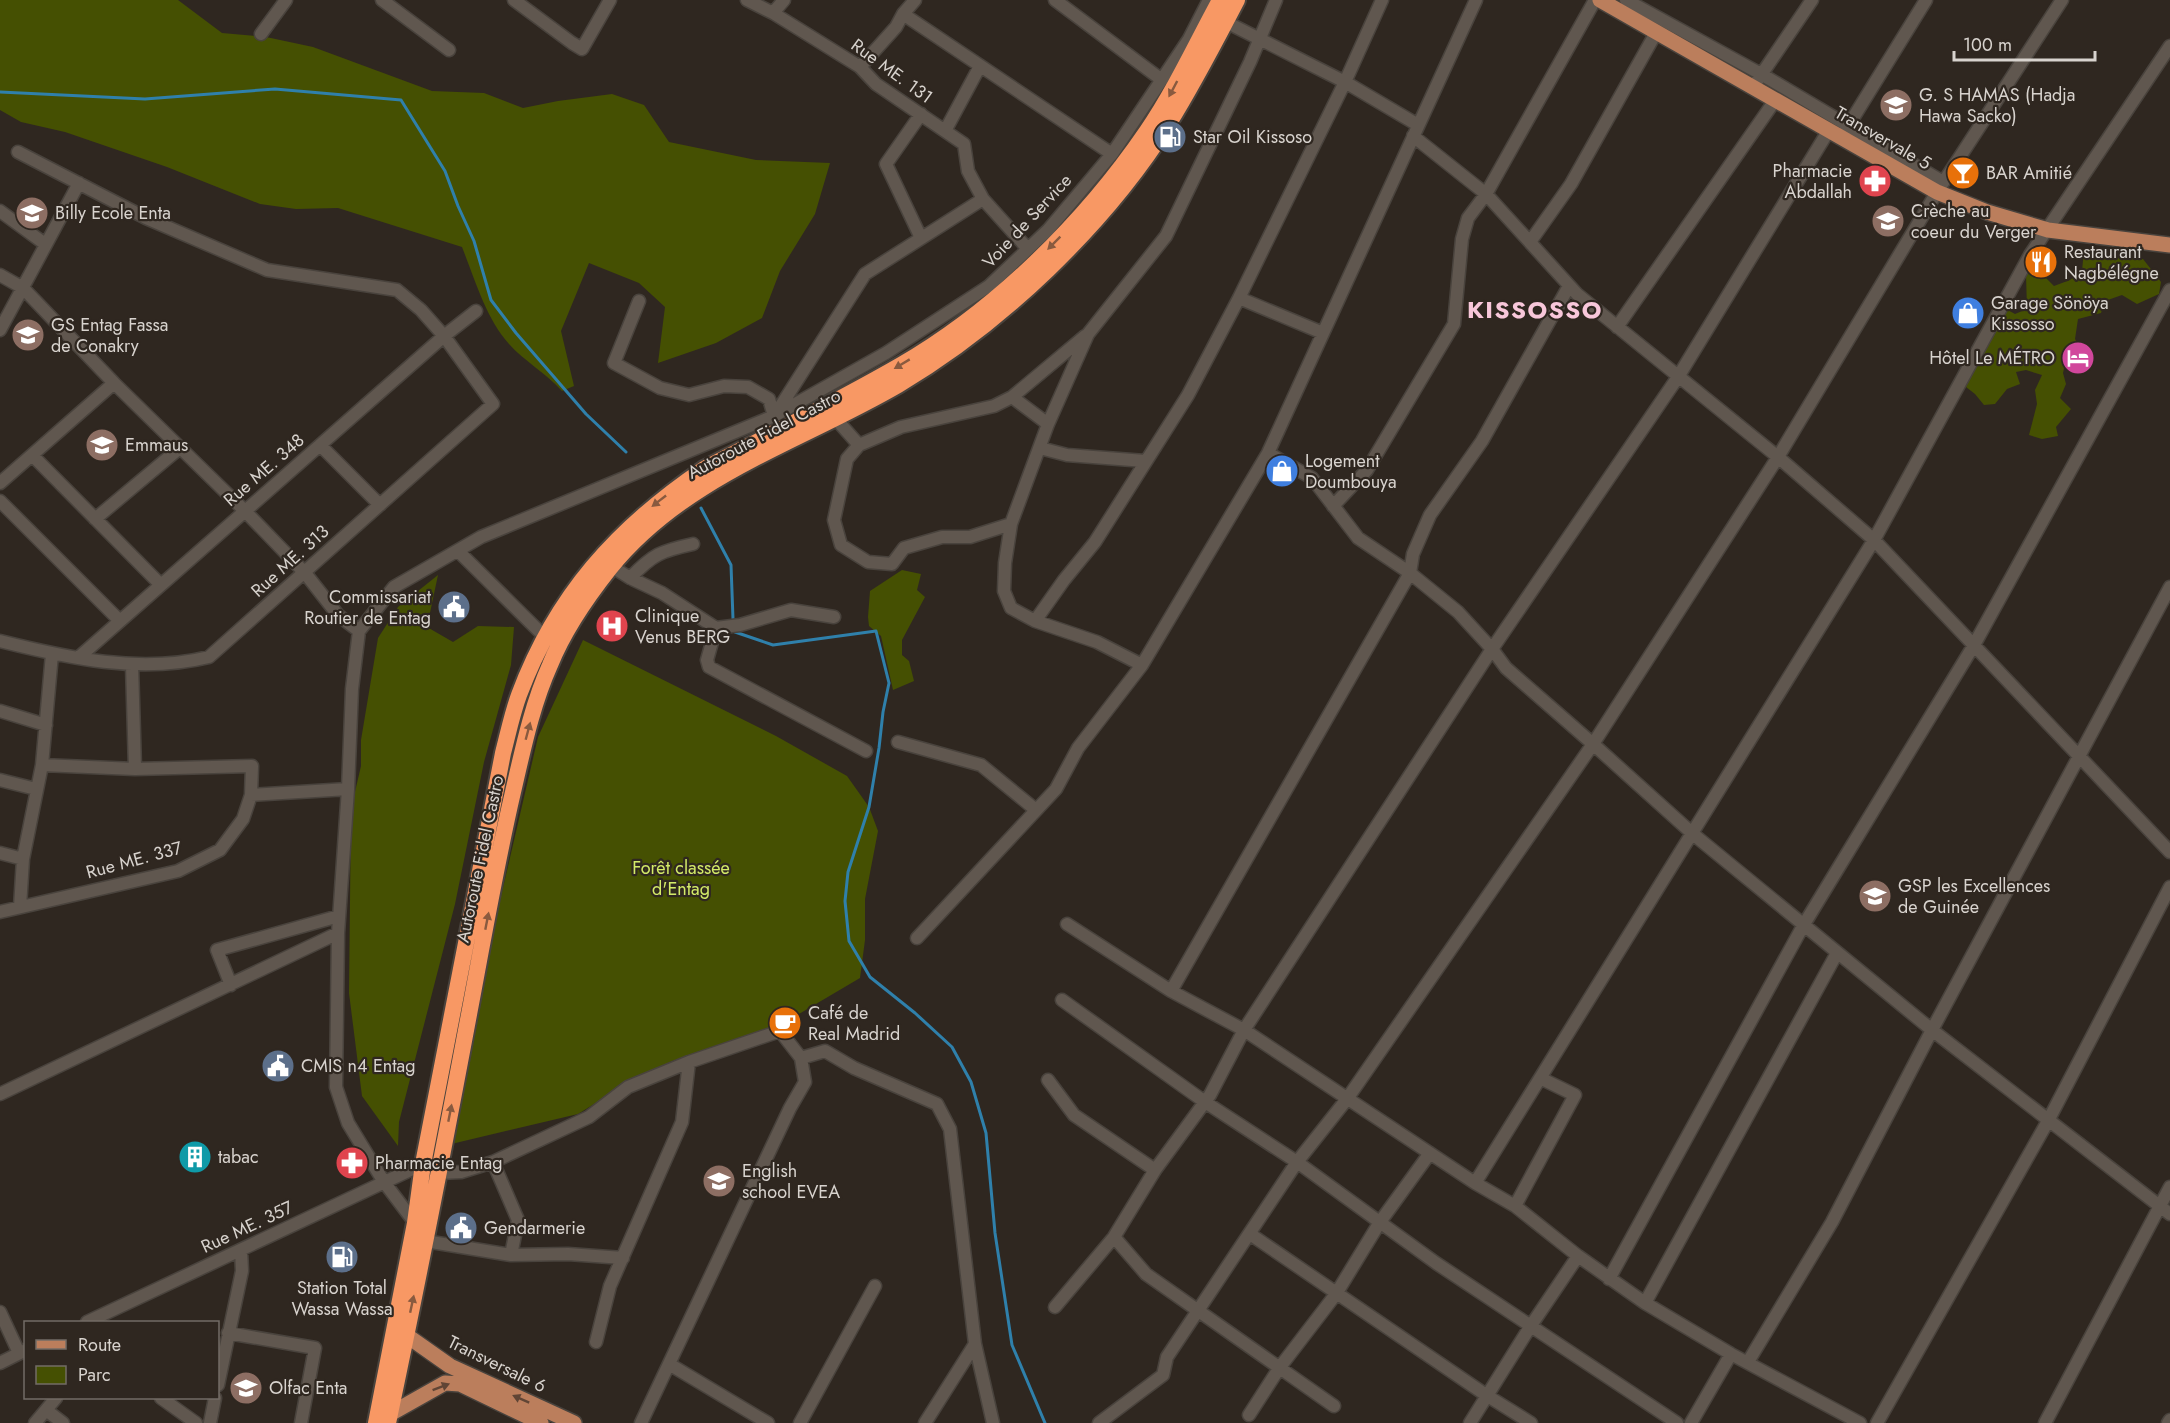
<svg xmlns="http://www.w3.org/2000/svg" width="2170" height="1423" font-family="Jost,sans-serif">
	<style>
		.green { fill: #455002 }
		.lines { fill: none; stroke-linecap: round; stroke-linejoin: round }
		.stream { stroke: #2f80ab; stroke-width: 3 }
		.minor-casing { stroke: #49433d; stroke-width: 15 }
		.major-casing { stroke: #49433d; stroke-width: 18 }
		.highway-casing { stroke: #49433d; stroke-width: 20 }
		.minor { stroke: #60574f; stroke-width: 12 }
		.major { stroke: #bb7e5c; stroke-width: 15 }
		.highway { stroke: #f89864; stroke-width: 16 }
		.oneway { fill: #895a3f }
		.oneway2 { fill: #604535 }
		.labels { text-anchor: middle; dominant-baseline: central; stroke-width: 4.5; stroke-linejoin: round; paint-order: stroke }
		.street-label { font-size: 18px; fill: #d8d3ce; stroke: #2f2720 }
		.poi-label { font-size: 18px; fill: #d8d3ce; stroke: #2f2720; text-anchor: start }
		.park-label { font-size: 18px; fill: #d3ea68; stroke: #2f2720 }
		.district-label { font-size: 24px; font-weight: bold; letter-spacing: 1.5px; fill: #f8c7da; stroke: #2f2720 }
	</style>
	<rect width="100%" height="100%" fill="#2f2720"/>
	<path class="green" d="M0 0H178L222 33 266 37 313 47 432 91 484 93 523 108 558 101 612 94 644 105 669 142 756 160 830 163 815 214 780 271 762 318 716 343 658 363 665 307 639 283 589 263 561 331 574 386 562 391C546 373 524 361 509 344 486 318 475 280 462 247L338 208 296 209 260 204 167 167 65 132 21 122 0 110Z
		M2105 248H2126L2136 260 2143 259 2161 282 2159 294 2137 304 2122 295 2105 301 2101 313 2078 319 2075 339 2083 352 2065 364 2063 373 2066 384 2060 398 2071 409 2056 427 2058 436 2042 439 2029 435 2037 404 2035 390 2042 375 2026 370 2016 372 2020 384 2007 389 1995 404 1984 405 1975 394 1966 387 1969 358 1984 351 2006 309 2015 314 2027 309 2026 275 2020 261 2035 256 2042 274 2054 286 2070 280 2082 271 2084 250Z
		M902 570 921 574 917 590 925 597 902 640V655L909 661 914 681 893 690 881 636 869 626 868 617 870 591Z
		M438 575 427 627 453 642 478 626 514 627 511 665 484 762 455 904 399 1122 398 1146 362 1096 349 993 351 809 361 766V740L378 638 398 607Z
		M583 640 776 736 847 776 869 807 878 831 865 899V940L860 978 782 1024 672 1061 628 1083 578 1114 443 1146 538 737Z"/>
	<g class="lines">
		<path class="stream" d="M0 92 145 99 275 89 401 100 445 171 458 206 474 241 491 300 516 333 586 414 626 452
			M701 508 731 565 733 619
			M735 632 773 645 876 631 889 683 883 712 879 748 869 807 848 872 845 901 849 941 870 977 915 1013 952 1047 971 1082 986 1133 995 1233 1012 1345 1045 1423"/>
		<g class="minor-casing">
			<path id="minor" d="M382 0 449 50
				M514 0 572 43 582 49 610 0
				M747 0 773 13 860 67 876 84 964 144 968 171 983 199
				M1055 0 1162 80
				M1626 0 1761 74 1943 182
				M773 13 784 0
				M903 14 1112 154
				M1226 22 1345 82 1418 125
				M261 34 286 0
				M860 67 896 27 903 14 915 0
				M1757 81 1812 0
				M945 131 980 66
				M1845 131 1926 0
				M1413 136 1486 194 1577 294 1778 457 1874 540 2170 852
				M0 211 45 244
				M921 238 886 164 921 114
				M1530 242 1571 184 1657 31
				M0 275 23 288 114 383 245 511 305 573 338 615 359 631
				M1239 298 1323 333
				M639 301 614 363 660 388 689 395 724 386 748 387 769 399 774 416
				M1617 327 1776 99
				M0 330 79 183
				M1012 397 1048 424
				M775 415 865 274 983 199 1028 249
				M835 418 859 445
				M320 445 380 505
				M1040 448 1067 455 1145 461
				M1268 453 1312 478 1358 538 1410 573 1458 612 1492 649 1506 668 1593 744 1693 834 1932 1030 2170 1214
				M32 455 161 585
				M0 483 114 383
				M0 501 120 621
				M1333 506 1367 470 1454 324 1462 239 1468 218 1486 194 1595 0
				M95 519 181 447
				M1011 524 970 537H942L904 548 892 564 868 562 841 545 834 520 847 459 859 445 901 427 994 406 1012 397 1085 336
				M458 551 545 637
				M611 566 630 578 662 593 716 628 707 660 709 667 866 751
				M630 578C653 554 661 551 693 544
				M1035 621 1064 580 1095 542 1188 395 1239 298 1345 82 1382 0
				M716 628 740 625 791 610 834 617
				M0 641C68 658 140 674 209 657L493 404 444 336 421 310 397 290 267 270 146 218 18 152
				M78 658 444 336 476 311
				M132 665 135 769
				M1142 665 1097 642 1035 621 1011 608 1004 591 1005 563 1011 524 1048 424 1088 334 1166 236 1250 62 1276 0
				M0 711 46 725
				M898 742 981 765 1036 810
				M0 780 36 789
				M251 795 348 789
				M0 853 23 859
				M20 907 23 859 42 765 52 654
				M0 912 178 871 220 850 243 819 251 795 252 766 135 769 42 765
				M1067 924 1171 991 1244 1030 1475 1183 1515 1206 1578 1256 1645 1303 1731 1354 1860 1423
				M917 938 1056 789 1078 748 1142 665 1268 453 1476 0
				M231 985 217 950 339 916
				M1171 991 1410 573 1413 554 1430 515 1482 441 1569 286
				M1062 1000 1205 1102 1297 1162 1436 1263 1677 1423
				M801 1058 825 1051 854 1068 937 1104 950 1129 975 1344 925 1423
				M1048 1080 1074 1115 1155 1170
				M0 1094 338 933
				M493 1162 518 1220 511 1255
				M438 1173 461 1172 493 1162 589 1117 628 1087 689 1062 780 1031 801 1058 805 1082 790 1108 641 1423
				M1475 1183 1874 540 2030 255 2170 46
				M1515 1206 1575 1095 1540 1078
				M415 1223 384 1182 348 1123 336 1087 338 933 348 789 352 689 359 631 394 587 481 537 774 416 886 353 989 286 1048 230 1112 154 1189 39 1209 0
				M1250 1234 1486 1395 1531 1423
				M1114 1237 1146 1274 1334 1406
				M425 1241 511 1255 568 1254 623 1258
				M1609 1279 1803 926 1974 645 2170 290
				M1645 1303 1837 953
				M1055 1307 1114 1237 1155 1170 1210 1095 1244 1030 1492 649 1678 377 1829 130
				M0 1312 19 1353
				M87 1322 423 1164
				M228 1333 315 1348 301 1423
				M596 1342 610 1286 682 1122 689 1062
				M975 1344 993 1423
				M1748 1362 1832 1222 1932 1030 2170 587
				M0 1363 26 1350
				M669 1364 768 1423
				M218 1385 242 1271 241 1250
				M161 1398 196 1423
				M46 1410 63 1423
				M1249 1415 1280 1367 1336 1294 1380 1222 1430 1153
				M35 1423 56 1398
				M210 1423 215 1398
				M800 1423 875 1286
				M1099 1423 1163 1375 1167 1357 1297 1162 1347 1099 1593 744 1778 457 1937 192 2062 0
				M1470 1423 1530 1327 1578 1256
				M1691 1423 1731 1354
				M1877 1423 2048 1121 2170 887
				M2045 1423 2170 1187
				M2168 1423 2170 1420"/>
		</g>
		<g class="major-casing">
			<path id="major" d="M1600 0 1937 192 1987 212 2048 230 2170 245
				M406 1335 450 1366 574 1423
				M390 1414 445 1383 460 1384 541 1423"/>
		</g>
		<g class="highway-casing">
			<path id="highway" d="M376 1423 415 1223 423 1164 503 753C508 734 512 714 519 695 556 596 617 528 704 469 770 435 837 402 901 365 996 310 1085 222 1147 131 1175 90 1196 44 1220 0
				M388 1423C416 1291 442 1158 467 1025 482 947 495 869 513 792 523 749 532 705 550 665 564 630 587 597 610 568 684 476 800 442 898 385 1001 324 1105 225 1169 123 1194 83 1215 42 1237 0"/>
		</g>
		<use href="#minor" class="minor"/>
		<use href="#major" class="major"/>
		<use href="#highway" class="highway"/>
	</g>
	<defs><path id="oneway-solid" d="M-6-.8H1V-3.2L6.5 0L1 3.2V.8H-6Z" transform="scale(1.5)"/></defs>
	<g class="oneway">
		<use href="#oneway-solid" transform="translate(1173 89) rotate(118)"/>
		<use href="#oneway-solid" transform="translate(1054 243) rotate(135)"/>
		<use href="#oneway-solid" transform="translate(902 364) rotate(149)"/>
		<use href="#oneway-solid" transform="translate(659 501) rotate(142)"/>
		<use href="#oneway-solid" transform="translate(528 731) rotate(-75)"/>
		<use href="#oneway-solid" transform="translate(487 921) rotate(-79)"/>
		<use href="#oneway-solid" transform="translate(450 1113) rotate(-79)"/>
		<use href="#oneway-solid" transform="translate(412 1304) rotate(-78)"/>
	</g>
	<g class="oneway2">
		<use href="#oneway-solid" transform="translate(441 1387) rotate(-21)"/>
		<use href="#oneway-solid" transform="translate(521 1399) rotate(-156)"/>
	</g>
	<defs>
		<g id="school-disc" transform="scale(1.725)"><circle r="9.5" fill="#8d6e63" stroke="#2f2720"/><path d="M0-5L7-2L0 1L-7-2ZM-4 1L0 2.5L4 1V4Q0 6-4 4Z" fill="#fff"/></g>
		<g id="fuel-disc" transform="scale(1.725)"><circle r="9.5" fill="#5c6f8a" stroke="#2f2720"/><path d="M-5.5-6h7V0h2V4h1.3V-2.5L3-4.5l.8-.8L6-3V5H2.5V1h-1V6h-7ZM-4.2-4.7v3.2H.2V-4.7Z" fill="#fff"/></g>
		<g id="bar-disc" transform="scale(1.725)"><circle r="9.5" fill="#e8710a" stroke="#2f2720"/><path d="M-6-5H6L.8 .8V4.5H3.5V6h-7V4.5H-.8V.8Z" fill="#fff"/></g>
		<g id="pharmacy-disc" transform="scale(1.725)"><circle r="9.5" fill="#e0444e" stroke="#2f2720"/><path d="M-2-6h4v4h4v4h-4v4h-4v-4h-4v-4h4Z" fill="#fff"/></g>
		<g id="restaurant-disc" transform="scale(1.725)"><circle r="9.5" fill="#e8710a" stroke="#2f2720"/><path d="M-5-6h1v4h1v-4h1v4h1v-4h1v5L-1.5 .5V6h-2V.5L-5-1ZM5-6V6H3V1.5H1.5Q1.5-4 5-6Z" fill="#fff"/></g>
		<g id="shop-disc" transform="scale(1.725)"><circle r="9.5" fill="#3f7fe0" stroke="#2f2720"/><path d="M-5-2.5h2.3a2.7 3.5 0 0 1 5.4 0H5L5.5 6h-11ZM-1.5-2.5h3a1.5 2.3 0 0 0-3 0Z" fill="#fff"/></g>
		<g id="hotel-disc" transform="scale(1.725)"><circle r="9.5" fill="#d1479c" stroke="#2f2720"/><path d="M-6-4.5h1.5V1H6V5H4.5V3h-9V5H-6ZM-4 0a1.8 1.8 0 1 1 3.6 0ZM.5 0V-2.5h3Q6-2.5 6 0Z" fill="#fff"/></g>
		<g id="civic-disc" transform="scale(1.725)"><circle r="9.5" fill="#5c6f8a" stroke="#2f2720"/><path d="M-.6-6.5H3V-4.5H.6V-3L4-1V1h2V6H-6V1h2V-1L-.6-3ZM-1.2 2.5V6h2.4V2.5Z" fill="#fff"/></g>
		<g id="hospital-disc" transform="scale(1.725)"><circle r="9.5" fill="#e0444e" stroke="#2f2720"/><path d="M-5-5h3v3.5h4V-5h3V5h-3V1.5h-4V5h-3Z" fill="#fff"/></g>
		<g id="cafe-disc" transform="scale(1.725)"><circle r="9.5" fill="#e8710a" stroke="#2f2720"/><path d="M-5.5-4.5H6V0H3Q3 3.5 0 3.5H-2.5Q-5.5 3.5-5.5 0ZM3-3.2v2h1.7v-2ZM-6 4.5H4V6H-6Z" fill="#fff"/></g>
		<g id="building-disc" transform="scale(1.725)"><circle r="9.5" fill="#0f9aa8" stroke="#2f2720"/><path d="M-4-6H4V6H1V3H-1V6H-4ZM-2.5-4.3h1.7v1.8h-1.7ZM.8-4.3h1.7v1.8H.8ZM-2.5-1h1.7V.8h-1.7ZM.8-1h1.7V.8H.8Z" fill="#fff"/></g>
	</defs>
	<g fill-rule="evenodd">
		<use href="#school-disc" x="1896" y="105"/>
		<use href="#fuel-disc" x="1170" y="137"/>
		<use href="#bar-disc" x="1963" y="173"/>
		<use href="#pharmacy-disc" x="1875" y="181"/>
		<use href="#school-disc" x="32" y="213"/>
		<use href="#school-disc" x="1888" y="221"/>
		<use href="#restaurant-disc" x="2041" y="262"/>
		<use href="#shop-disc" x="1968" y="313"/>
		<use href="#school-disc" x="28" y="335"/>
		<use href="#hotel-disc" x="2078" y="358"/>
		<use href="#school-disc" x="102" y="445"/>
		<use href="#shop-disc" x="1282" y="471"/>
		<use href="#civic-disc" x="454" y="607"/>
		<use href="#hospital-disc" x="612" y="626"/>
		<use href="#school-disc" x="1875" y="896"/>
		<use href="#cafe-disc" x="785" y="1023"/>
		<use href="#civic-disc" x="278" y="1066"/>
		<use href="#building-disc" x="195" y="1157"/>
		<use href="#pharmacy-disc" x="352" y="1163"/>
		<use href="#school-disc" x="719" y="1181"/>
		<use href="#civic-disc" x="461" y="1228"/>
		<use href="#fuel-disc" x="342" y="1257"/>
		<use href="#school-disc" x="246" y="1388"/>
	</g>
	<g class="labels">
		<g class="street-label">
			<text transform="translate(892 71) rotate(36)">Rue ME. 131</text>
			<text transform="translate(1883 138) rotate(30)">Transvervale 5</text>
			<text transform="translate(1027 221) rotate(-47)">Voie de Service</text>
			<text transform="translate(764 434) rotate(-28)">Autoroute Fidel Castro</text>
			<text transform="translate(264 470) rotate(-41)">Rue ME. 348</text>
			<text transform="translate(290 561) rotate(-42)">Rue ME. 313</text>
			<text transform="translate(480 859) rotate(-78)">Autoroute Fidel Castro</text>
			<text transform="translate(134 860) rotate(-15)">Rue ME. 337</text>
			<text transform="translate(247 1227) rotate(-25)">Rue ME. 357</text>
			<text transform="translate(497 1364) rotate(26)">Transversale 6</text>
		</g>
		<g class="poi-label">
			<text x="1919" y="95">G. S HAMAS (Hadja<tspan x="1919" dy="21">Hawa Sacko)</tspan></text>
			<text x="1193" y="137">Star Oil Kissoso</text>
			<text x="1852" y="171" text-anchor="end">Pharmacie<tspan x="1852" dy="21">Abdallah</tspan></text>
			<text x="1986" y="173">BAR Amitié</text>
			<text x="1911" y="211">Crèche au<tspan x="1911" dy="21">coeur du Verger</tspan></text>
			<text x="55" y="213">Billy Ecole Enta</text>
			<text x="2064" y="252">Restaurant<tspan x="2064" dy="21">Nagbélégne</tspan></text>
			<text x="1991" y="303">Garage Sönöya<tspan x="1991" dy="21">Kissosso</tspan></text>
			<text x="51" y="325">GS Entag Fassa<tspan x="51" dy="21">de Conakry</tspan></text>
			<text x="2055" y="358" text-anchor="end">Hôtel Le MÉTRO</text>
			<text x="125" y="445">Emmaus</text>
			<text x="1305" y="461">Logement<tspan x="1305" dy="21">Doumbouya</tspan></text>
			<text x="431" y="597" text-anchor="end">Commissariat<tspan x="431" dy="21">Routier de Entag</tspan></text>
			<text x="635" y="616">Clinique<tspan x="635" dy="21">Venus BERG</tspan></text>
			<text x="1898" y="886">GSP les Excellences<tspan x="1898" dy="21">de Guinée</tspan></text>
			<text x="808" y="1013">Café de<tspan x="808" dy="21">Real Madrid</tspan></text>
			<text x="301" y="1066">CMIS n4 Entag</text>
			<text x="218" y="1157">tabac</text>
			<text x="375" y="1163">Pharmacie Entag</text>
			<text x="742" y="1171">English<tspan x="742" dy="21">school EVEA</tspan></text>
			<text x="484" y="1228">Gendarmerie</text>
			<text x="342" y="1288" text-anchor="middle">Station Total<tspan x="342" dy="21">Wassa Wassa</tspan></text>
			<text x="269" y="1388">Olfac Enta</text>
		</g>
		<g class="park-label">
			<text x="681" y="868">Forêt classée<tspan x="681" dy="21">d'Entag</tspan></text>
		</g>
		<g class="district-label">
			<text x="1535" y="309">KISSOSSO</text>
		</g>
	</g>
	<rect x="24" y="1321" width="195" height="78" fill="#2f2720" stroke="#736c66" stroke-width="1.5"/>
	<rect x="36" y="1340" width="30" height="9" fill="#bb7e5c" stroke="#736c66" stroke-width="1.5"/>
	<text x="78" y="1351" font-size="18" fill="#d8d3ce">Route</text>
	<rect x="36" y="1366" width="30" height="18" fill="#455002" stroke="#736c66" stroke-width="1.5"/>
	<text x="78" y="1381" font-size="18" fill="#d8d3ce">Parc</text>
	<path d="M1954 51v9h141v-9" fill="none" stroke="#d8d3ce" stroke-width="3"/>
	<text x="1963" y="51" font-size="18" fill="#d8d3ce" stroke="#2f2720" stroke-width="4.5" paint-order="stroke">100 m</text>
</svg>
